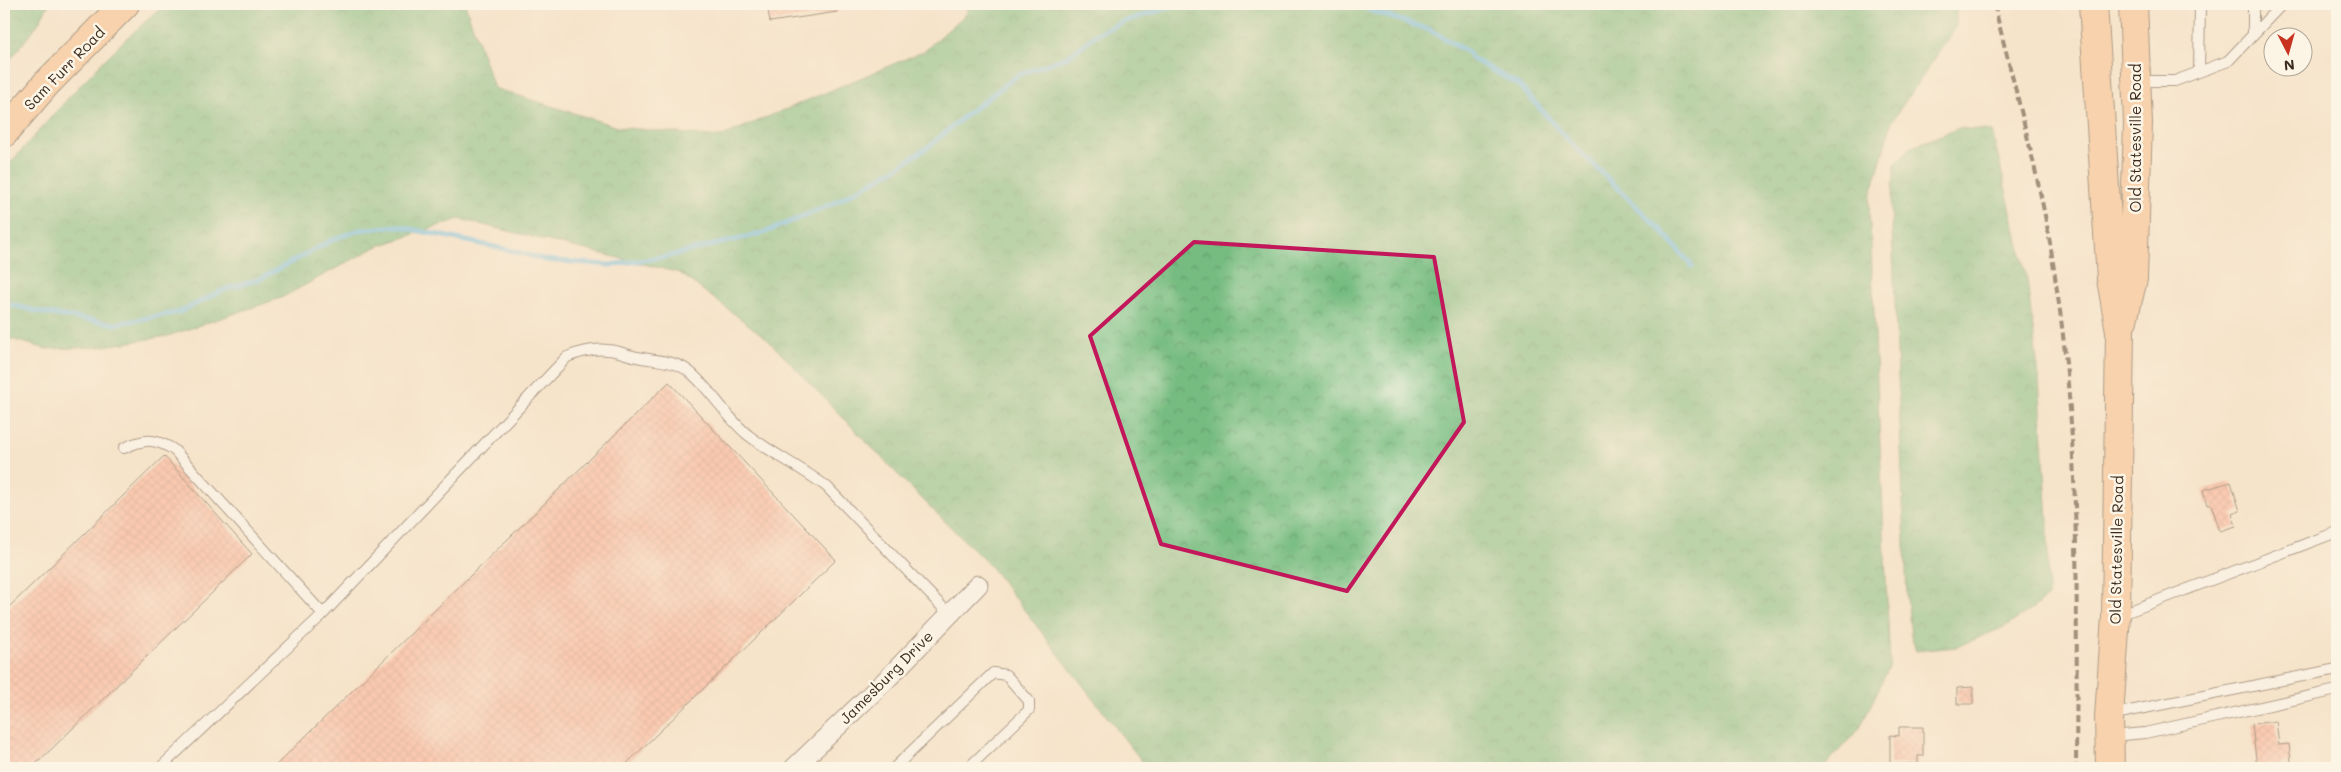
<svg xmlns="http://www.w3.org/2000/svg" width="2341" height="772" font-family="Mali,sans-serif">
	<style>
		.forest { fill: url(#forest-crowns); stroke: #58734f }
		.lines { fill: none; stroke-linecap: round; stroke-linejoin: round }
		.stream { stroke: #69bee6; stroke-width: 5 }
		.building { fill: url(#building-cross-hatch) }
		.service-casing { stroke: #574638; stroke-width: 12 }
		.minor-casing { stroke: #574638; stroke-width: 21 }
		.primary-casing { stroke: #574638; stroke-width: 30 }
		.service { stroke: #fff; stroke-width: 10 }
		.minor { stroke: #fff; stroke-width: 19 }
		.primary { stroke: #f8bd89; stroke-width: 28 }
		.rail { stroke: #3b2a1e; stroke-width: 4; stroke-dasharray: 8 4; stroke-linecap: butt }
		.marked { fill: none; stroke: #c2185b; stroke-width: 4; stroke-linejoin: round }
		.labels { text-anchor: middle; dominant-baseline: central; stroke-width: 5; stroke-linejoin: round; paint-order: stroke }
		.street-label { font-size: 15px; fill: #3b2a1e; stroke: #fcf5e5 }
	</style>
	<defs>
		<pattern id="forest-crowns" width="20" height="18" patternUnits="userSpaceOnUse" patternTransform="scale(1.25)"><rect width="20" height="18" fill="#76bc80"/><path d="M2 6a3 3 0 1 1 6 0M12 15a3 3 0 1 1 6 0" fill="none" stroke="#629968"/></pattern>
		<pattern id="building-cross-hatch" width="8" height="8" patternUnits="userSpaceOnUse" patternTransform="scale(1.25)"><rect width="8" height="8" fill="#ffa88f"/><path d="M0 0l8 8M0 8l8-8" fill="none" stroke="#d08974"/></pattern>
	</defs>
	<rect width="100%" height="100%" fill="#fcf5e5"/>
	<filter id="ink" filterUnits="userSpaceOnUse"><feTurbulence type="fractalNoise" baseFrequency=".02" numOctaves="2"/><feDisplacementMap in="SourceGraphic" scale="10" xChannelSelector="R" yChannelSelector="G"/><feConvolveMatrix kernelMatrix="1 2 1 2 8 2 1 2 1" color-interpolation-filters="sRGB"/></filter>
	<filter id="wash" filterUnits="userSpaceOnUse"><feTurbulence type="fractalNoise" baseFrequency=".0096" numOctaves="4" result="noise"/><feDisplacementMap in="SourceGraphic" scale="20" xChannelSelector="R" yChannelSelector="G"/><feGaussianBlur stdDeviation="1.12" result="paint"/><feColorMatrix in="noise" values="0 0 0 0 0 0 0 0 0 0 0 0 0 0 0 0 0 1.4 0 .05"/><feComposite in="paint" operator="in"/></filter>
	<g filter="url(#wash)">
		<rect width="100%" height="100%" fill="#f6e4ca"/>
		<path class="forest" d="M4 4H49L38 24 4 68Z
			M166 4H465L494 88 618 127 720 137 924 51 967 13 968 4H1956V27L1892 121 1869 202 1890 665 1860 728 1823 768H1147L990 566 905 482 766 338 680 273 459 219 376 247 281 298 168 336 99 347 46 349 4 337V170C55 113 106 52 166 4Z
			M1959 128 1992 131 2027 279 2039 378 2048 519V597L2009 625 1957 647 1916 651 1911 636 1907 598 1891 206 1895 164 1911 147Z"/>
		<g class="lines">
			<path class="stream" d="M1357 4 1369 10 1430 30 1469 53 1471 58 1519 85 1569 141 1661 230 1692 266
				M4 303 44 313 115 324 180 312 223 290 260 279 334 239 359 230 397 226 509 250 546 260 610 265 665 257 766 232 834 203 895 169 931 145 967 114 1018 75 1067 57 1097 34 1122 22 1180 4"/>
		</g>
		<g id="blocks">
			<path class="building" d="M767 4H836L837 12 770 22Z
				M669 382 836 560 622 768H273Z
				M164 456 252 554 32 768H4V612Z
				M2231 482 2240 511 2232 514 2236 526 2220 531 2211 504 2207 505 2203 490Z
				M1973 687V704H1957V688Z
				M2276 721 2279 745 2289 744 2291 762 2281 764 2282 768H2257L2252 724Z
				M1899 727H1923V756H1918V764H1890V735L1899 736Z"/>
		</g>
	</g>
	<g filter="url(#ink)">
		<use href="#blocks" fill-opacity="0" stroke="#574638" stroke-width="1"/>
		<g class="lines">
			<g class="service-casing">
				<path id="service" d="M2253 34V4
					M2199 72 2200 4
					M2137 81H2175L2228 61 2282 4
					M124 448C145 438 155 438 174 450L323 614
					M2117 616 2337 532
					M2110 715 2337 669
					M2111 736 2145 733 2337 690
					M160 768 323 614 567 357C580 352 593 348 607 350 617 350 627 355 637 357 656 361 676 360 691 373 712 391 726 417 748 435 773 454 802 468 827 487L949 614
					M894 768 993 673 1006 675 1029 701V710L968 768"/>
			</g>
			<g class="minor-casing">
				<path id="minor" d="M794 768 888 678 978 585"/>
			</g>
			<g class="primary-casing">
				<path id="primary" d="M2093 4 2111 279 2120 331 2116 616 2109 716 2110 768
					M4 133 46 84 125 4
					M2123 320 2133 279 2138 123 2133 4"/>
			</g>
			<use href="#service" class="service"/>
			<use href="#minor" class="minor"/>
			<use href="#primary" class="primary"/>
			<path class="rail" d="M1994 4C2011 73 2030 142 2044 211 2051 244 2055 278 2060 311 2080 462 2077 616 2076 768"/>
		</g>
	</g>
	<path d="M0 0H2341V772H0ZM1194 242 1434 257 1464 422 1347 591 1161 544 1090 336Z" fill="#f6e4ca" fill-opacity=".55" fill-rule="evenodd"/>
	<path class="marked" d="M1194 242 1434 257 1464 422 1347 591 1161 544 1090 336Z"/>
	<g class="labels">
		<g class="street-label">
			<text transform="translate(64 68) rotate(-46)">Sam Furr Road</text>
			<text transform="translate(2135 138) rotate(-90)">Old Statesville Road</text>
			<text transform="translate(2116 550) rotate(-89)">Old Statesville Road</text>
			<text transform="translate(886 677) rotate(-45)">Jamesburg Drive</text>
		</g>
	</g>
	<rect width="2341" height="772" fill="none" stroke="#fcf5e5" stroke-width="20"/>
	<g transform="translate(2288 52) rotate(174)"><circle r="24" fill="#fcf5e5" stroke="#afa495"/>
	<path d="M0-4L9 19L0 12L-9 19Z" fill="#c8321e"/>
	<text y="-8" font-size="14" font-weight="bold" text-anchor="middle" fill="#3b2a1e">N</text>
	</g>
</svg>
